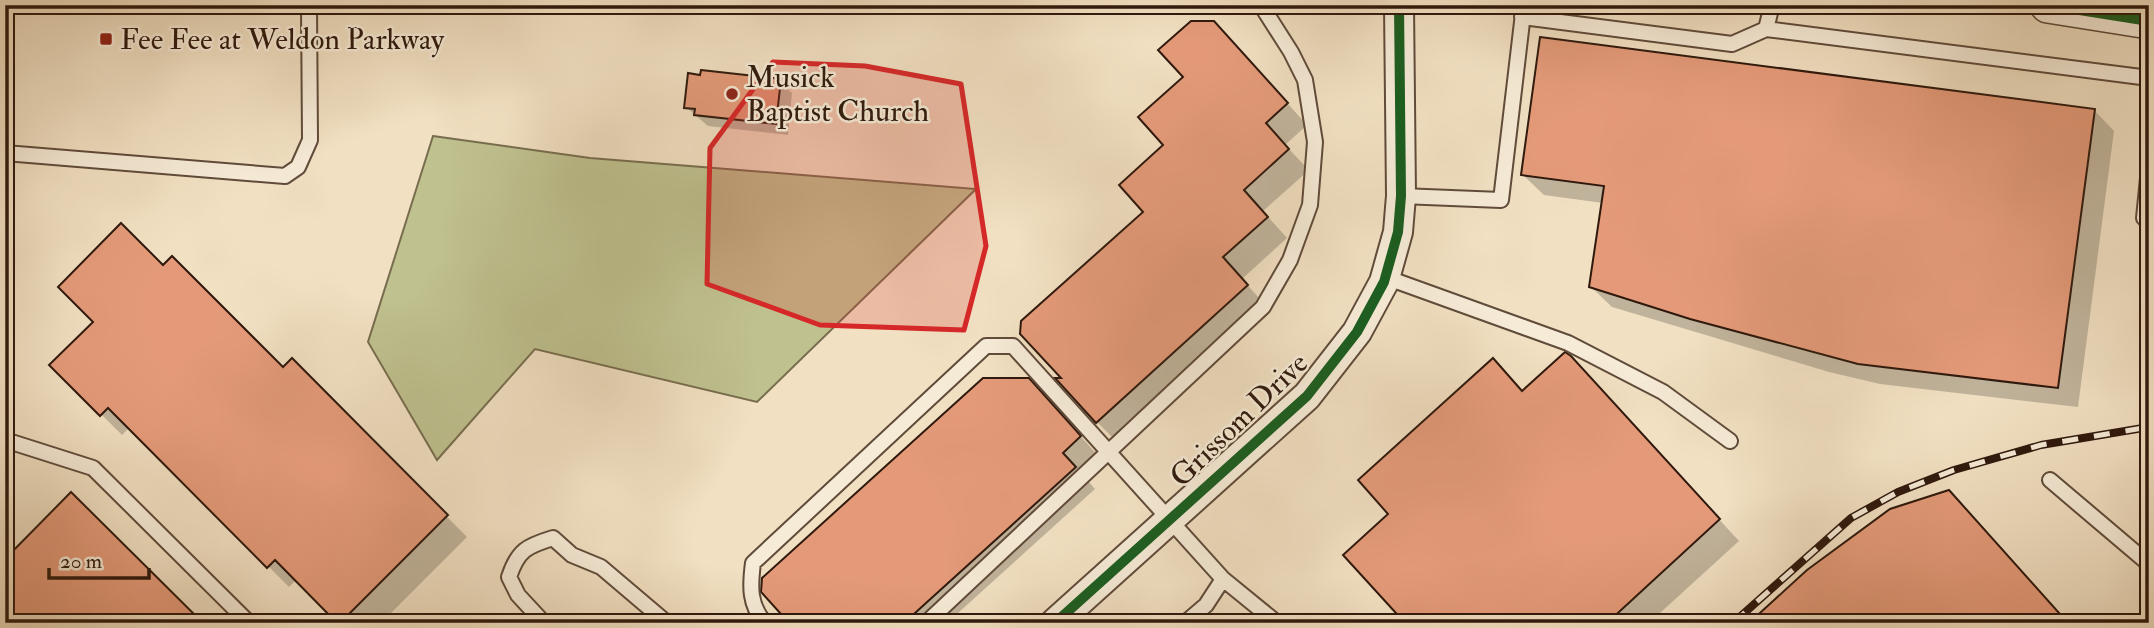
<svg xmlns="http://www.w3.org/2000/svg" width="2154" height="628" font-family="'IM FELL Double Pica',serif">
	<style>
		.green { fill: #bfc18f; stroke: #776d4e; stroke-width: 2 }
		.shadow { fill: #0003 }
		.building { fill: #e49a79; stroke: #2f190d; stroke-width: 2 }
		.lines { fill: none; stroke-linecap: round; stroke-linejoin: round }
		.service-casing { stroke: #604b3a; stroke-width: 18 }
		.minor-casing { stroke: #604b3a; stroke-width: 32 }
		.tertiary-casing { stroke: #604b3a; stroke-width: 38 }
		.service { stroke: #f6ebd7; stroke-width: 14 }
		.minor { stroke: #f6ebd7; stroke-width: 28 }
		.tertiary { stroke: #f6ebd7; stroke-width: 35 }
		.rail-casing { stroke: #2f190d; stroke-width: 8 }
		.rail { stroke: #f6ebd7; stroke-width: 5; stroke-dasharray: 16; stroke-linecap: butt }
		.cycleway-casing { stroke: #f6ebd7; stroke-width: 15 }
		.cycleway { stroke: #1b5e20; stroke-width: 10 }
		.marked { fill: #d62828; fill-opacity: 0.2; stroke: #d62828; stroke-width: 5; stroke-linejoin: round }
		.poi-dot { fill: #8f2418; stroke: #f6ebd7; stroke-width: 2.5 }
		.labels { text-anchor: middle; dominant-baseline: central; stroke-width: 5; stroke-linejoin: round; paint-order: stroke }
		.poi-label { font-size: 30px; fill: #2f190d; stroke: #f6ebd7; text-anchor: start }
		.street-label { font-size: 30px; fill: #2f190d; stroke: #f6ebd7 }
	</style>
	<rect width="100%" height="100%" fill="#f1e0c2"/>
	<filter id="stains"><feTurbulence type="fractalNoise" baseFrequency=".00286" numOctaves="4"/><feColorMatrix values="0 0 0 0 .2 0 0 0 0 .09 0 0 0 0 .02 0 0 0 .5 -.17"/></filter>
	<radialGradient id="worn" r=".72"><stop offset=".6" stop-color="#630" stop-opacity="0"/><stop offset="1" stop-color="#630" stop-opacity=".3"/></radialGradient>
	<path class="green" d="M433 136 590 158 976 189 757 402 535 349 437 460 368 342Z"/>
	<path class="shadow" d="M1234 44 1307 125 1285 145 1309 170 1263 211 1287 238 1242 279 1267 307 1117 442 1097 422 1065 380 1146 213 1165 145Z
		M780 81 792 93 788 135 708 126 686 107Z
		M2094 110 2114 131 2078 407 1880 384 1829 372 1612 307 1591 287 1603 203 1544 195 1523 175Z
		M163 268 283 370 292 361 467 537 381 623H339L296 580 289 587 130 427 122 435 52 365Z
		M1570 357 1739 541 1649 623H1408L1390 514 1493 360 1523 392Z
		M1049 401 1100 458 1082 474 1095 489 947 623H791Z"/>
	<path class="building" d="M1191 21H1214L1288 103 1266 123 1289 149 1244 190 1268 217 1223 257 1248 285 1096 423 1055 378H1061L1020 334 1021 321 1143 212 1119 185 1163 145 1138 117 1183 77 1158 50Z
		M1540 37 2095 109 2058 388 1858 364 1690 319 1589 287 1604 186 1521 175Z
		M701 70 781 79 776 124 694 115 695 109 684 108 688 73 700 75Z
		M121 223 163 265 172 256 283 367 292 358 448 515 340 623H337L275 560 267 568 108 408 100 416 49 365 93 322 58 287Z
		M1565 352 1571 356 1720 519 1607 623H1405L1343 555 1388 514 1358 480 1493 358 1522 391Z
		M983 378H1029L1081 436 1063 453 1076 467 904 623H789L761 592 762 578Z
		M1949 490 2068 623H1749L1807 570 1890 509Z
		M71 492 203 623H5V559Z"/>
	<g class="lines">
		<g class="service-casing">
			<path id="service" d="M1522 17 1732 44 1766 29 2149 78
				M1766 29 1772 5
				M5 153 285 176 298 167 310 140 309 5
				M2149 168 2144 218 2149 219
				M1401 196 1501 200 1524 5
				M1385 277 1568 343 1663 392 1730 441
				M5 440 93 468 249 623
				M2050 480 2149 564
				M1223 579 1277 623
				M544 623 518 595 509 577C518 550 527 546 553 538L572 555 601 567 667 623
				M765 623C749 605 750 586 753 563L986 346H1013L1223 579 1206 605 1185 623
				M926 623 1263 307 1290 260 1310 205 1315 142 1305 80 1291 52 1261 5"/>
		</g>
		<g class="minor-casing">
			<path id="minor" d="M1055 623 1307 396 1357 332 1384 282 1398 232 1401 196 1399 5"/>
		</g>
		<g class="tertiary-casing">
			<path id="tertiary" d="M2048 5 2149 21"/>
		</g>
		<use href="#service" class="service"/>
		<use href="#minor" class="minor"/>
		<use href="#tertiary" class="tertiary"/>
		<g class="rail-casing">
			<path id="rail" d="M1733 623 1851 518 1898 492 1954 470 2041 445 2149 427"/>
		</g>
		<use href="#rail" class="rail"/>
		<g class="cycleway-casing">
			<path id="cycleway" d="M2048 5 2149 21
				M1055 623 1307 396 1357 332 1384 282 1398 232 1401 196 1399 5"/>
		</g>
		<use href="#cycleway" class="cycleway"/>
	</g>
	<path class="marked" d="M773 62 865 66 961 84 986 246 964 330 820 325 707 284 710 148Z"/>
	<g class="poi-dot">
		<rect x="99" y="32" width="14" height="14" rx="3.5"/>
		<circle cx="732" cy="94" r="7"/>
	</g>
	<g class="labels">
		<g class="poi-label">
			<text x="120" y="39">Fee Fee at Weldon Parkway</text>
			<text x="746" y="77">Musick<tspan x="746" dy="34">Baptist Church</tspan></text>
		</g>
		<g class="street-label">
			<text transform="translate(1239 420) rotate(-44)">Grissom Drive</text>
		</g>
	</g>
	<rect width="2154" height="628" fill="none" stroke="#f1e0c2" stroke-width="28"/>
	<rect x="7" y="7" width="2140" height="614" fill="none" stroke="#2f190d" stroke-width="3.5"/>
	<rect x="14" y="14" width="2126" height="600" fill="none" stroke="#2f190d" stroke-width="2"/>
	<path d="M49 568v10h100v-10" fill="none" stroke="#2f190d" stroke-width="3.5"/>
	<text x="60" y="568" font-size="21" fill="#2f190d" stroke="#f6ebd7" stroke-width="5" paint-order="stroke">20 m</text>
	<rect width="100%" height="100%" filter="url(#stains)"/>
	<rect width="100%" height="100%" fill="url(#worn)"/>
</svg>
